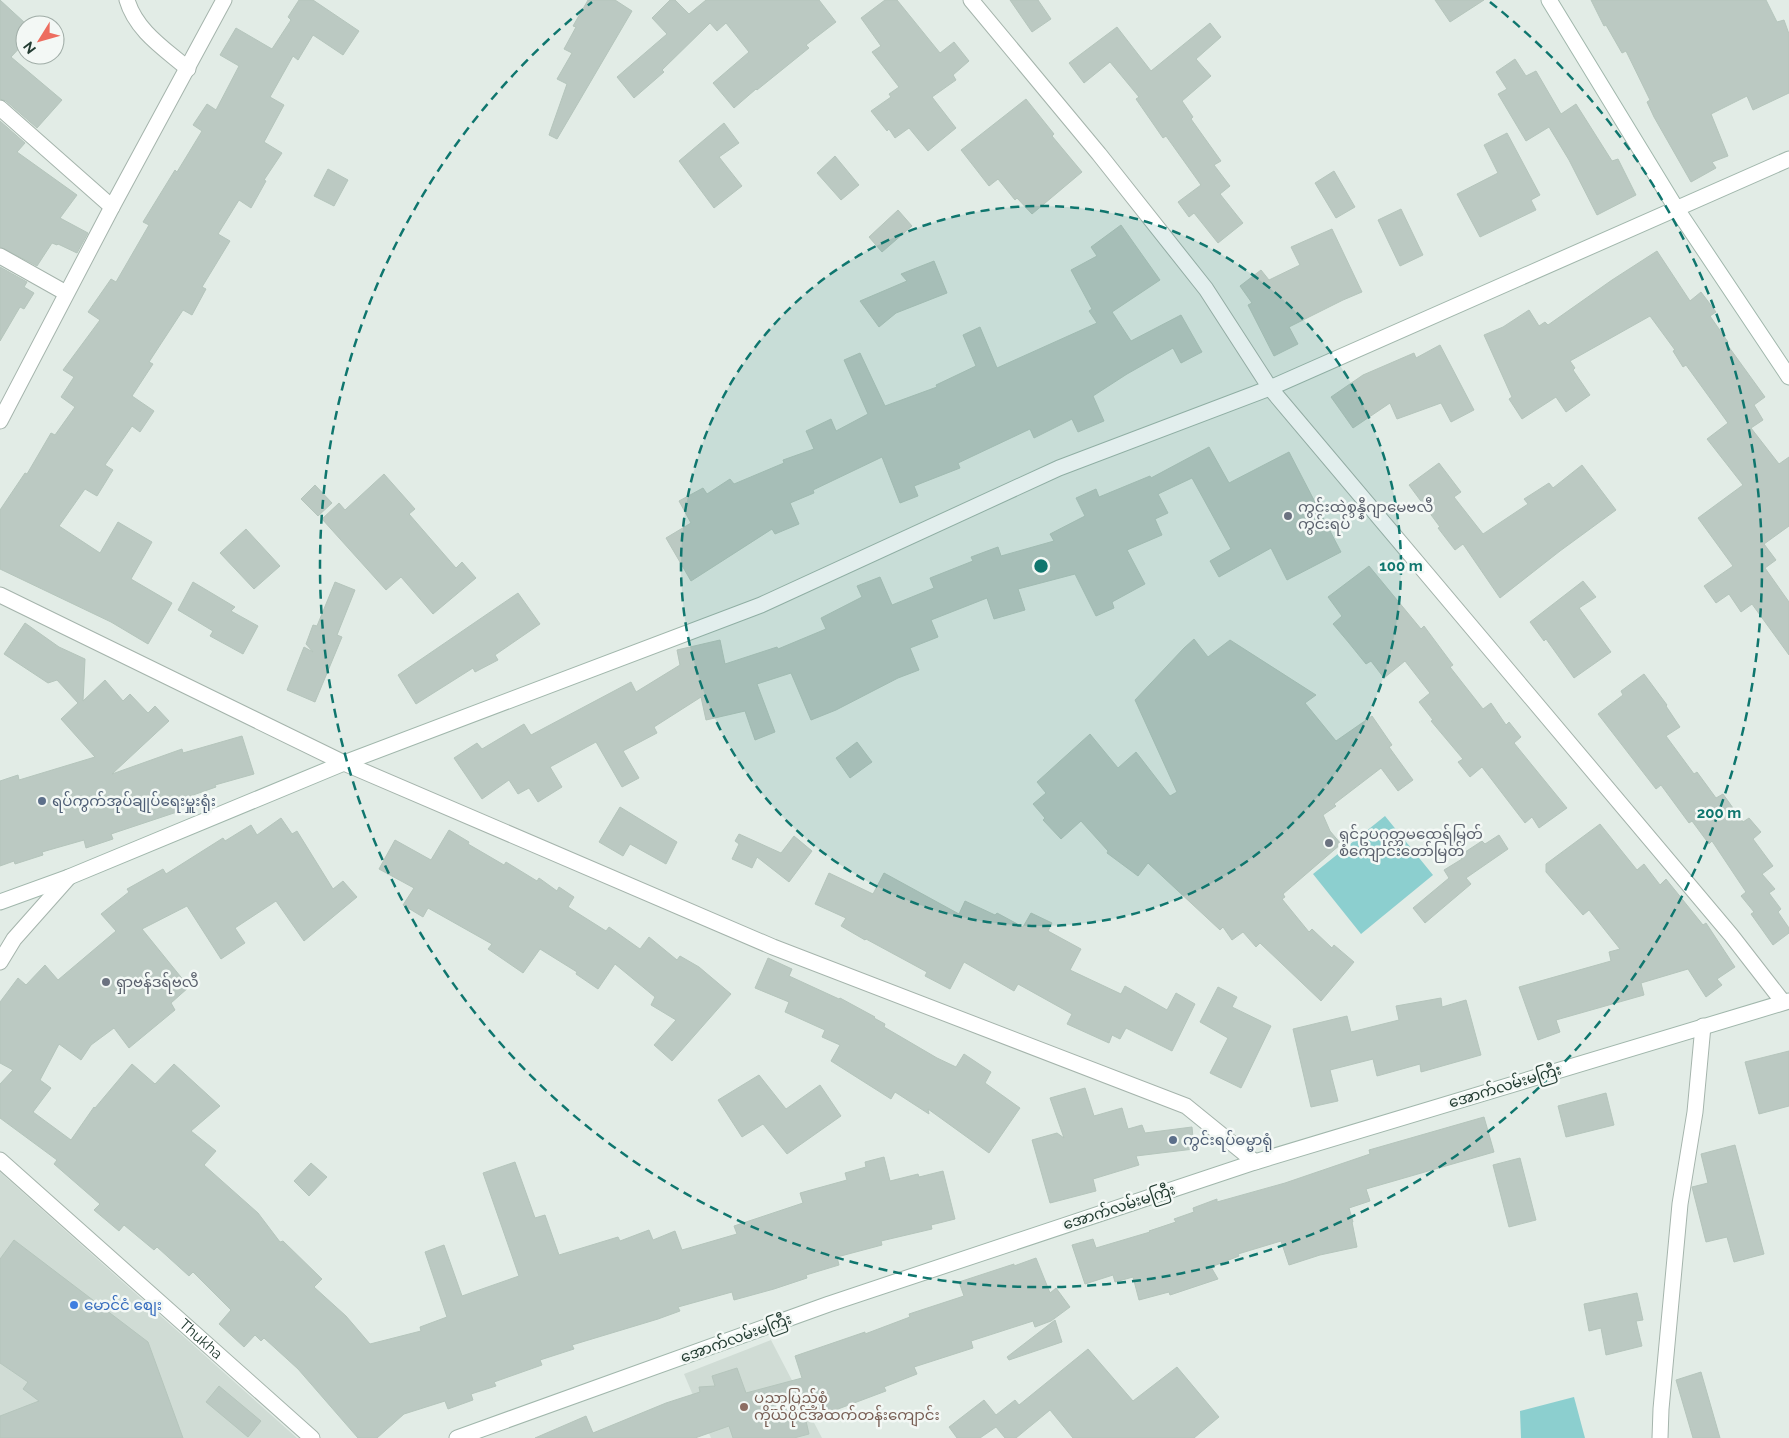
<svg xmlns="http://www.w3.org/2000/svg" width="1789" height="1438" font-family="Raleway,'Noto Sans Myanmar',sans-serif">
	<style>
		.built { fill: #d0dcd5 }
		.water { fill: #8ccfcf }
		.building { fill: #bbc9c2; stroke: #b5c5bc }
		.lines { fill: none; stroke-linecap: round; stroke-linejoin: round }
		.street-casing { stroke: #a5b4ac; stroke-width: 17 }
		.secondary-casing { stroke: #a1b7ac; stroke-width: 17 }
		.street { stroke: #fff; stroke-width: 15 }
		.secondary { stroke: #fff; stroke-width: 15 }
		.ring { fill: none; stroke: #0f766e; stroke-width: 2.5; stroke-dasharray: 9 6 }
		.worship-dot { fill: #6b7280; stroke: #f3f8f5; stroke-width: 2 }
		.service-dot { fill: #5c6f8a; stroke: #f3f8f5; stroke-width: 2 }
		.shop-dot { fill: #3f7fe0; stroke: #f3f8f5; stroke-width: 2 }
		.education-dot { fill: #8d6e63; stroke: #f3f8f5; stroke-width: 2 }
		.labels { text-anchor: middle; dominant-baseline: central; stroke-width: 5; stroke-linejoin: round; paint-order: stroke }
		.worship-label { font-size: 15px; fill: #5b616d; stroke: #f3f8f5; text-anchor: start }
		.service-label { font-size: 15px; fill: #4e5e75; stroke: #f3f8f5; text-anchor: start }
		.street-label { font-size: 15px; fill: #233c32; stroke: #f3f8f5 }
		.shop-label { font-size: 15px; fill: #366cbe; stroke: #f3f8f5; text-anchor: start }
		.education-label { font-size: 15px; fill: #785e54; stroke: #f3f8f5; text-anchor: start }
		.centre { fill: #0f766e; stroke: #f3f8f5; stroke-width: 2.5 }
		.ring-label { font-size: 15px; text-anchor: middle; font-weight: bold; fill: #0f766e; stroke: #f3f8f5; stroke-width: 5; stroke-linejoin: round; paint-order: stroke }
	</style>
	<rect width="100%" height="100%" fill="#e2ece6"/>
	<path class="built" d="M0 1172 297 1438H0Z
		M771 1340 822 1438H711L684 1374Z"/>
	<path class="water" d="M1385 816 1433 875 1361 934 1313 874Z
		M1574 1397 1585 1438H1521L1520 1411Z"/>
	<path class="building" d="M0 0 25 23V42L11 57 62 100 37 128 6 101 0 99Z
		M299 0H313L359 31 343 55 313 35 298 60 293 56 270 97 284 105 264 142 282 153 264 180 266 181 251 208 239 200 218 234 230 241 202 287 206 289 192 315 183 310 149 362 153 364 132 396 154 411 140 432 132 426 105 465 113 470 97 496 85 489 59 526 100 553 118 522 152 542 131 579 172 603 148 644 111 622 0 569V510L25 473 27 474 51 433 55 435 75 407 61 397 74 377 63 370 100 320 88 312 111 279 116 282 149 225 143 222 175 170 177 172 202 131 193 125 207 104 216 110 239 66 220 55 236 28 272 49 291 20 288 17Z
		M588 0H615L632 11 557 139 549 135 567 84 557 79 572 53 564 49 576 27 573 26Z
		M670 0H675L689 14 706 0H819L836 22 806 45 809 48 757 90 756 89 734 108 713 83 749 52 726 23 717 31 710 23 662 70 664 72 634 98 617 77 667 34 652 18Z
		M885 0H897L940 53 954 42 969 61 953 75 956 80 932 97 956 128 928 151 909 128 895 138 889 129 887 131 871 111 891 97 889 94 899 87 872 52 881 46 861 18Z
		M1010 0H1038L1051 19 1032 32Z
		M1435 0H1484L1450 22Z
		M1591 0H1766L1777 22 1784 20 1789 34V93L1753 110 1747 96 1711 114 1728 156 1712 162 1716 168 1691 182 1654 117 1647 102 1650 100 1626 51 1622 53 1606 25 1604 26Z
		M1210 23 1221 37 1196 59 1211 76 1182 101 1193 117 1191 119 1221 161 1214 165 1230 186 1220 194 1243 223 1218 243 1194 213 1189 217 1178 202 1201 185 1166 136 1163 138 1136 99 1139 97 1110 62 1084 83 1069 63 1117 27 1151 71Z
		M1515 59 1526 76 1536 71 1561 114 1576 104 1612 161 1618 159 1636 195 1597 215 1569 160 1549 127 1526 141 1498 94 1507 89 1496 72Z
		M1026 99 1054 134 1052 136 1082 172 1032 214 1017 198 1015 200 998 179 989 186 961 150Z
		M0 121 25 143 17 152 77 195 60 218 88 233 77 253 58 244 57 245 52 243 37 266 0 247Z
		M724 123 739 143 719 157 742 186 714 208 679 161Z
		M1507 133 1540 195 1531 200 1536 210 1480 237 1457 194 1498 173 1484 145Z
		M835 156 859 185 841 200 817 173Z
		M328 169 348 180 334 206 314 196Z
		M1334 171 1355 207 1336 218 1315 183Z
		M1401 209 1423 255 1400 266 1378 220Z
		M898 210 912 226 882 252 869 237Z
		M1121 225 1160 280 1112 312 1131 341 1181 315 1202 352 1181 363 1173 348 1127 374 1093 396 1104 421 1078 432 1072 419 1034 438 1030 429 958 463 960 468 914 486 918 496 900 503 882 457 813 490 814 493 790 503 799 524 775 534 772 529 691 581 666 538 691 523 679 501 703 488 707 494 730 479 734 484 784 463 783 460 814 449 806 431 831 419 836 431 868 414 844 360 860 353 885 406 937 387 936 385 976 366 963 335 980 327 997 368 1097 323 1089 311 1092 309 1071 270 1097 256 1091 247Z
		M1332 229 1362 292 1343 300 1289 327 1298 344 1274 356 1248 305 1252 303 1240 286 1261 270 1269 280 1300 265 1291 247Z
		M1657 251 1690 301 1701 292 1716 312 1710 316 1728 342 1726 343 1765 397 1754 405 1763 420 1751 428 1779 464 1789 457V526L1764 544 1776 560 1765 568 1789 602V655L1752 604 1741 612 1729 594 1716 603 1704 586 1733 566 1698 518 1743 485 1707 439 1728 423 1686 365 1683 367 1673 351 1675 350 1650 316 1570 361 1575 368 1573 370 1590 395 1566 412 1556 397 1522 419 1509 399 1512 397 1484 335 1503 327 1529 310 1539 326 1545 322 1548 325 1612 280Z
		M934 261 947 293 896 313 879 327 860 301 907 281 901 274Z
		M0 267 27 282 24 287 34 293 24 309 20 307 0 341Z
		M1440 345 1474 410 1451 422 1441 403 1397 419 1390 403 1353 428 1331 397 1363 375 1414 353 1416 358Z
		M1209 447 1229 483 1289 452 1341 552 1287 580 1271 548 1219 577 1210 561 1231 549 1192 478 1158 494 1168 513 1155 519 1162 535 1127 550 1145 584 1112 602 1114 608 1096 616 1075 574 1018 589 1025 610 994 619 987 598 931 620 938 637 910 648 919 670 898 678 836 710 811 720 791 673 757 684 775 732 755 740 745 711 706 720 701 697 654 727 657 733 623 751 639 778 622 787 596 742 550 767 562 787 538 802 529 788 518 794 509 780 482 799 454 758 477 743 482 749 524 724 531 735 631 682 636 692 680 665 677 650 720 640 725 664 777 647 778 649 826 629 821 618 862 597 857 586 880 577 892 605 934 588 930 578 973 561 971 557 998 547 1001 556 1054 541 1050 534 1085 516 1076 498 1096 489 1099 497 1150 476 1151 478Z
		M1439 463 1461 492 1454 497 1483 534 1528 504 1524 499 1549 483 1553 488 1582 465 1616 510 1560 551 1500 598 1463 544 1455 550 1438 528 1440 527 1409 485Z
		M384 474 415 509 409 514 456 568 462 562 476 578 433 614 401 577 386 590 322 519 339 503 345 510Z
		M315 485 332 503 318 516 301 499Z
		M246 529 280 566 254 589 220 553Z
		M1369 566 1421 629 1424 626 1453 665 1450 667 1483 709 1491 703 1506 725 1509 722 1521 737 1514 743 1567 808 1539 828 1532 817 1525 823 1482 767 1470 777 1458 762 1463 759 1431 721 1433 720 1419 702 1430 693 1405 661 1384 678 1371 661 1366 664 1349 643 1333 624 1342 616 1328 597Z
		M1583 581 1596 597 1579 608 1611 652 1574 678 1546 639 1544 641 1530 622Z
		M193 582 235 607 231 611 258 626 243 654 210 636 213 631 178 610Z
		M335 582 355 590 337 635 342 637 315 702 287 690 304 647 313 652 306 644 313 625 317 626Z
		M518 593 540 624 495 655 498 660 475 672 473 668 416 704 398 675Z
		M25 623 59 647 85 659 83 701 105 680 123 701 130 694 148 713 155 706 169 721 112 774 182 749 183 753 242 736 254 774 215 785 216 787 176 801 180 811 111 834 113 839 86 848 84 840 42 852 43 855 15 864 14 861 0 866V781L18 775 19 780 95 757 61 719 78 703 57 680 48 683 4 654Z
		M1194 639 1208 657 1230 640 1316 695 1305 703 1336 741 1372 716 1392 745 1389 747 1413 780 1398 791 1381 768 1334 804 1336 806 1323 815 1330 831 1341 844 1283 894 1285 897 1282 899 1309 932 1312 929 1332 948 1334 945 1354 962 1321 1001 1260 943 1256 947 1243 932 1232 940 1223 927 1220 930 1148 863 1138 876 1107 853 1108 851 1081 821 1061 839 1043 820 1045 818 1033 804 1046 793 1037 782 1090 734 1118 768 1136 752 1170 796 1177 792 1135 700 1184 648Z
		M1644 674 1667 705 1666 706 1680 727 1666 736 1694 774 1697 772 1716 798 1723 794 1743 822 1749 818 1761 832 1753 839 1773 866 1762 874 1775 889 1769 893 1781 909 1778 912 1789 928V933L1773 945 1751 914 1754 912 1741 896 1746 892 1712 841 1709 844 1692 821 1689 823 1661 785 1656 789 1598 714 1623 695 1621 691Z
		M857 742 872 762 850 778 836 758Z
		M620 807 677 842 666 864 630 844 623 856 599 842Z
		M281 818 292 834 297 831 333 889 343 881 357 897 304 941 276 901 235 928 245 943 221 959 187 906 142 929 189 987 171 1003 175 1010 129 1048 114 1028 91 1045 81 1060 59 1044 40 1080 51 1088 33 1112 71 1140 94 1107 95 1108 132 1064 155 1084 174 1064 220 1106 191 1131 216 1151 204 1165 258 1213 280 1242 283 1241 322 1279 314 1287 346 1316 370 1344 421 1331 420 1327 447 1317 425 1252 444 1245 462 1296 519 1276 483 1173 515 1162 535 1218 545 1215 559 1255 618 1237 620 1241 649 1230 653 1240 675 1231 682 1250 737 1234 734 1226 803 1203 800 1193 847 1180 845 1173 866 1167 865 1162 884 1157 890 1181 918 1174 919 1177 943 1171 955 1219 931 1225 932 1229 881 1241 882 1245 837 1257 839 1265 806 1275 807 1278 774 1289 734 1300 732 1292 678 1307 680 1311 658 1319 572 1345 574 1349 540 1360 542 1365 494 1382 496 1386 471 1394 473 1400 448 1409 445 1401 404 1414 377 1438H358L298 1369 264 1338 261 1341 255 1335 244 1347 219 1324 231 1310 193 1272 189 1276 157 1247 154 1250 124 1225 119 1231 94 1210 100 1204 54 1164 57 1160 0 1118V1084L13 1070 0 1063V1002L18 978 26 985 45 965 58 980 116 931 101 914 129 892 127 889 163 869 166 874 223 838 225 841 251 825 257 835Z
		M1600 824 1637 870 1644 864 1660 885 1666 879 1703 925 1706 923 1735 967 1717 979 1722 985 1706 997 1688 969 1641 983 1644 995 1556 1020 1560 1032 1538 1040 1519 987 1611 961 1609 952 1620 949 1589 910 1583 915 1546 872V864Z
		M449 830 469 842 468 844 504 865 506 862 537 881 539 878 557 891 559 887 574 897 568 907 606 931 609 927 640 949 649 937 677 960 680 956 699 967 731 994 672 1061 654 1045 676 1020 651 1005 655 997 615 964 598 989 576 974 577 972 540 949 523 973 488 949 492 944 428 908 423 917 403 905 414 888 379 869 395 840 431 860Z
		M739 834 781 853 794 836 812 851 789 882 757 857 752 868 732 859 739 844 735 841Z
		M1499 835 1508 849 1466 878 1471 884 1425 923 1413 908 1449 878 1444 870 1462 859 1459 856 1482 841 1485 844Z
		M829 873 873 894 884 873 959 914 965 901 995 915 997 913 1023 927 1031 913 1052 923 1048 931 1081 949 1070 970 1121 994 1125 986 1167 1010 1176 993 1195 1004 1172 1051 1126 1028 1120 1039 1112 1035 1109 1043 1067 1024 1072 1014 1018 984 1014 991 964 962 950 989 925 976 927 972 866 939 865 940 841 926 846 918 815 904Z
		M768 958 792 969 789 976 839 999 840 998 875 1017 874 1018 885 1024 884 1027 937 1058 956 1067 964 1054 991 1072 985 1083 1020 1108 989 1153 928 1109 929 1114 895 1092 891 1099 831 1061 840 1045 822 1037 825 1030 785 1012 789 1002 755 988Z
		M1218 987 1237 997 1232 1007 1271 1026 1241 1088 1210 1073 1228 1038 1200 1022Z
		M1441 998 1442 1007 1466 1000 1481 1055 1421 1072 1420 1064 1377 1076 1373 1059 1330 1070 1338 1101 1311 1107 1293 1029 1347 1016 1351 1032 1399 1020 1396 1006Z
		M1789 1051V1106L1759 1114 1745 1062Z
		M759 1075 786 1109 820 1085 841 1116 787 1154 763 1124 742 1137 718 1100Z
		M1085 1088 1094 1116 1122 1108 1128 1129 1142 1125 1145 1133 1192 1127 1194 1149 1136 1156 1139 1165 1093 1179 1096 1191 1050 1203 1032 1140 1057 1133 1064 1138 1050 1098Z
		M1606 1093 1614 1125 1566 1137 1558 1106Z
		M1484 1117 1494 1152 1366 1189 1370 1201 1349 1208 1353 1222H1352L1357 1247 1320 1255 1289 1265 1281 1241 1238 1254 1239 1256 1211 1267 1218 1279 1170 1295 1169 1292 1139 1300 1133 1277 1115 1282 1113 1275 1085 1284 1072 1245 1093 1239 1096 1248 1150 1232 1149 1231 1176 1222 1174 1219 1194 1212 1193 1208 1217 1199V1202L1285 1183 1370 1154 1369 1150Z
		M1735 1145 1764 1254 1734 1262 1727 1237 1706 1242 1692 1187 1708 1183 1701 1154Z
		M1520 1158 1536 1220 1509 1227 1493 1165Z
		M311 1163 327 1177 309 1196 294 1181Z
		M14 1240 148 1342 183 1438H0V1416L39 1401 23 1389 28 1382 0 1363V1259Z
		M1036 1258 1050 1293 1056 1288 1070 1307 1051 1321 1035 1327 1033 1321 971 1341 973 1348 914 1367 917 1374 884 1387 886 1391 806 1421 809 1434 794 1438H733L729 1426 695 1438H535L586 1416 593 1433 666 1403 700 1392 699 1387 715 1386 712 1376 737 1368 746 1393 802 1378 795 1356 865 1332V1334L910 1317 909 1314 964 1296 959 1282 1014 1264V1266Z
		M1637 1293 1643 1320 1636 1321 1642 1346 1606 1355 1601 1328 1589 1331 1584 1304Z
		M1055 1320 1062 1342 1009 1360 1007 1357Z
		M1088 1349 1133 1401 1177 1367 1219 1417 1194 1438H1073L1050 1410 1016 1438H1005L996 1427 980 1438H957L949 1427 984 1400 996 1415 1015 1400 1019 1405Z
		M1701 1372 1720 1438H1693L1676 1380Z
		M219 1386 261 1421 248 1437 206 1402Z"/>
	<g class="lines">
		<g class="street-casing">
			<g id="street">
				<path d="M127 0C136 31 165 49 188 69"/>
				<path d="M971 0 1099 154 1206 289 1270 388 1731 935 1783 1002"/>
				<path d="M0 108 112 207"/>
				<path d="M0 256 66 293"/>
				<path d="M0 421 112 207 224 0"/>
				<path d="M0 595 344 763 773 947 1186 1106 1255 1162"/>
				<path d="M0 962 14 939 69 877"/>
				<path id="s1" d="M0 1160 312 1438"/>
				<path d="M1660 1438 1661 1409 1680 1204 1695 1112 1703 1026"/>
			</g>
		</g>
		<g class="secondary-casing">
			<path id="secondary" d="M1549 0 1676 208 1789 377
				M0 902 69 877 344 763 761 605 1059 468 1270 388 1789 159
				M457 1438 829 1304 1255 1162 1789 1001"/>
		</g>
		<use href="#street" class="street"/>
		<use href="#secondary" class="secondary"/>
	</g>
	<circle cx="1041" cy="566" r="360" fill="#0f766e" fill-opacity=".12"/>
	<g class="ring">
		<circle cx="1041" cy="566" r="360"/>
		<path d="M1490 2A721 721 0 1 1 592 2"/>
	</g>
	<g class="worship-dot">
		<circle cx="1288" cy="516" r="5"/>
		<circle cx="1329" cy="843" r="5"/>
		<circle cx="106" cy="982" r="5"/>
	</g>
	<g class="service-dot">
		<circle cx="42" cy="801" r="5"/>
		<circle cx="1173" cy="1140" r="5"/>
	</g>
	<circle class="shop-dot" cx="74" cy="1305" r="5"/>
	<circle class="education-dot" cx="744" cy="1407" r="5"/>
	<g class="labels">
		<g class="worship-label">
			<text x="1298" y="507">ကွင်းထဲစွန္နီဂျာမေဗလီ<tspan x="1298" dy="17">ကွင်းရပ်</tspan></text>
			<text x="1339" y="834">ရှင်ဥပဂုတ္တမထေရ်မြတ်<tspan x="1339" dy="17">စံကျောင်းတော်မြတ်</tspan></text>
			<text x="116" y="982">ရှာဗန်ဒရ်ဗလီ</text>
		</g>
		<g class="service-label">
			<text x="52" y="801">ရပ်ကွက်အုပ်ချုပ်ရေးမှူးရုံး</text>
			<text x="1183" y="1140">ကွင်းရပ်ဓမ္မာရုံ</text>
		</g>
		<g class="street-label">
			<text transform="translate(1505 1086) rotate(-17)">အောက်လမ်းမကြီး</text>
			<text transform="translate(1119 1207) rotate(-18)">အောက်လမ်းမကြီး</text>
			<text transform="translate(736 1338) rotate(-20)">အောက်လမ်းမကြီး</text>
			<text stroke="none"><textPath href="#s1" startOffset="269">Thukha</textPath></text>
		</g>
		<g class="shop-label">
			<text x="84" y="1305">မောင်ငံ စျေး</text>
		</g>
		<g class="education-label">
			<text x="754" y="1398">ပညာပြည့်စုံ<tspan x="754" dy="17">ကိုယ်ပိုင်အထက်တန်းကျောင်း</tspan></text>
		</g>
	</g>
	<circle cx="1041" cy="566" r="8" class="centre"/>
	<g class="ring-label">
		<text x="1401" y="571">100 m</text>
		<text x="1719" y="818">200 m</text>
	</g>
	<g transform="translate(40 40) rotate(233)"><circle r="24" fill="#f3f8f5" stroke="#a0ada7"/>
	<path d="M0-4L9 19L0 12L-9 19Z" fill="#ed6d5f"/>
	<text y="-8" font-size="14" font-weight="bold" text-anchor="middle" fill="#233c32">N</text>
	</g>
</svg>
